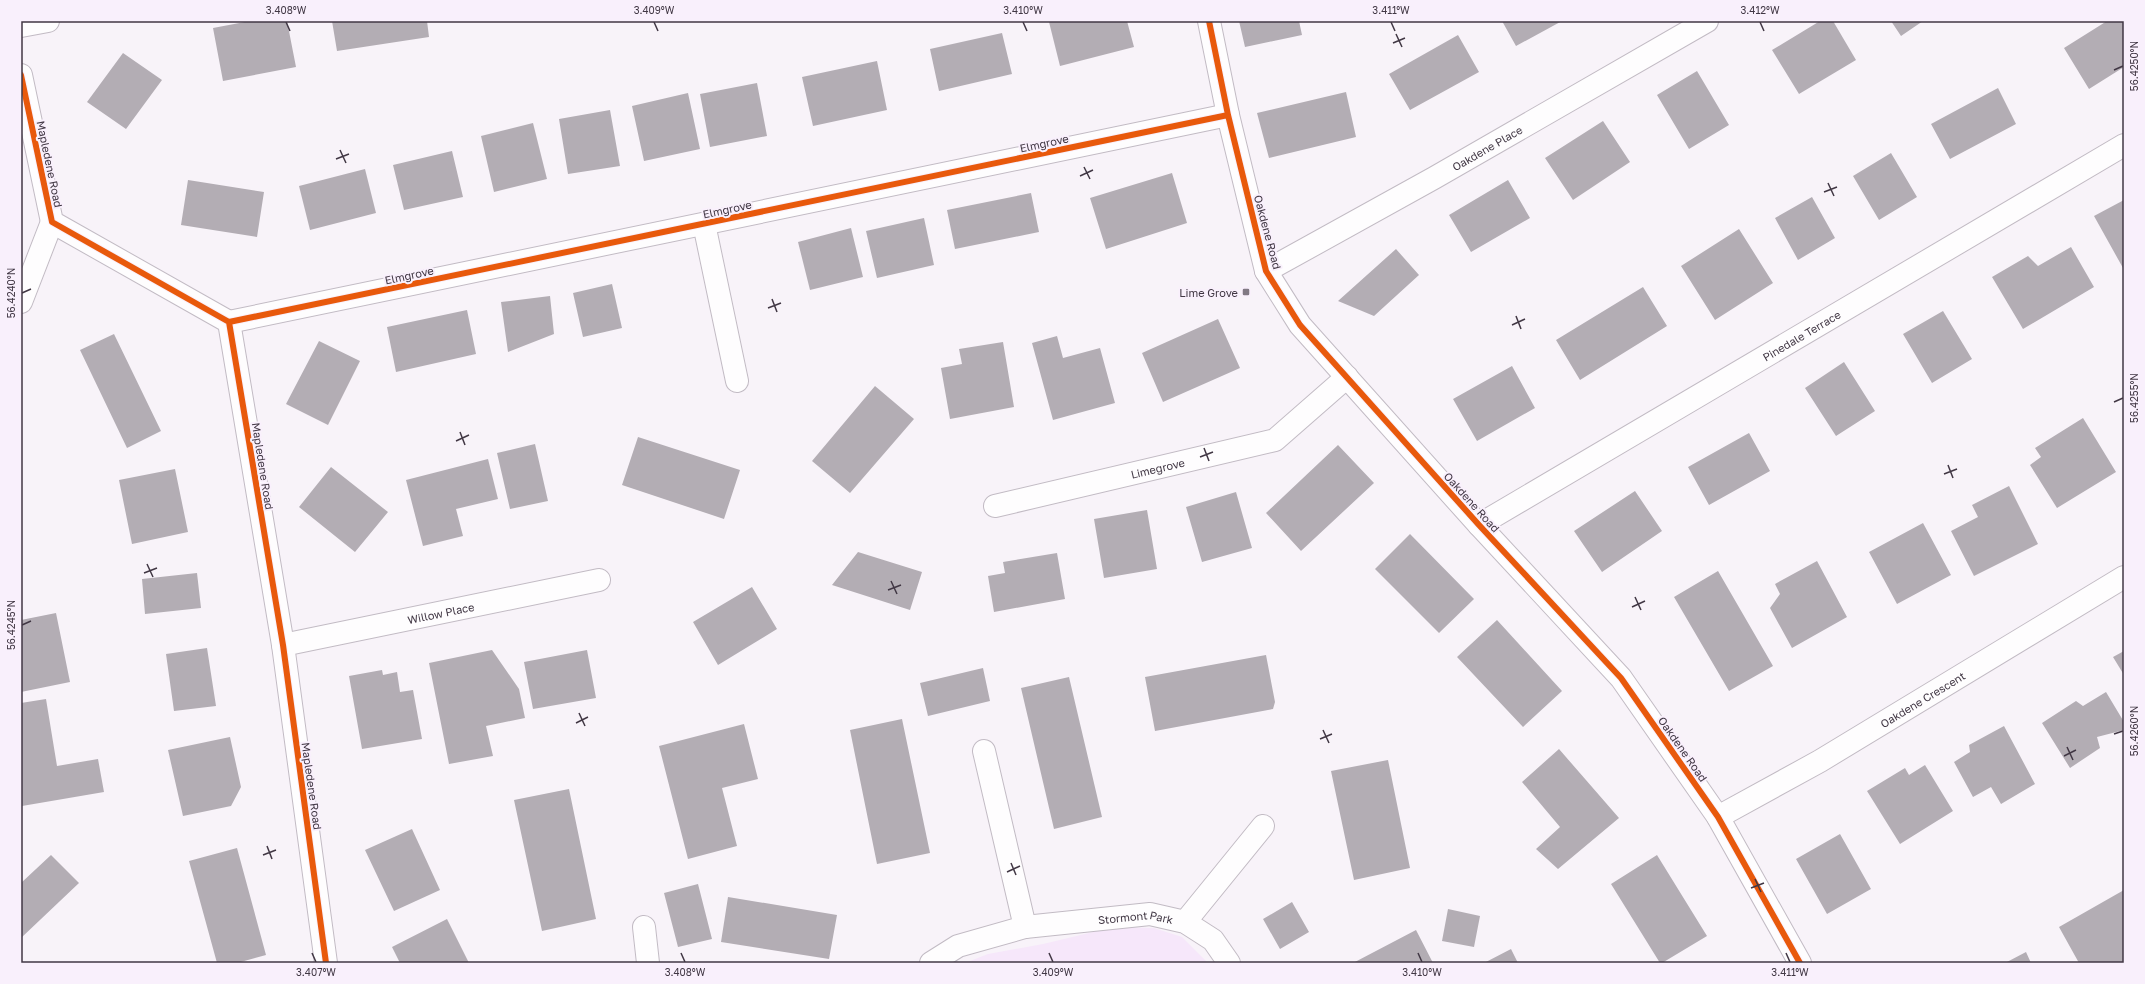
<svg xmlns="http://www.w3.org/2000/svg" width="2145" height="984" font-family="'Golos Text',sans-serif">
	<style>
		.built { fill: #f6e7fa }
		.building { fill: #b3adb4 }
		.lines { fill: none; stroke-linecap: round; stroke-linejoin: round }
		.minor-casing { stroke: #c2bbc4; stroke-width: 24 }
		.minor { stroke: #fefdfe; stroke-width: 22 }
		.cycleway-casing { stroke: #f9f0fc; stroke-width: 8 }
		.cycleway { stroke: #e8590c; stroke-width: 6 }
		.ticks { fill: none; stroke: #413744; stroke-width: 1.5 }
		.poi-dot { fill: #817983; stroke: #f9f0fc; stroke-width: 1.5 }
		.labels { text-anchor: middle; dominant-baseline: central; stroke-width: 4; stroke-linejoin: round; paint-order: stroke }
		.street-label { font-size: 11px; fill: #413744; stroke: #f9f0fc }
		.poi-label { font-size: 11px; fill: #413744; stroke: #f9f0fc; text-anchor: end }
		.neatline { fill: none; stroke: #413744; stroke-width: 1.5 }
		.ticks-label { font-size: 10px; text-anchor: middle; fill: #413744 }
	</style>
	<rect width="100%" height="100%" fill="#f8f3f9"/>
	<path class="built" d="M1114 927 1154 928 1182 937 1208 963H965L988 954 1043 944Z"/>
	<path class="building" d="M250 21H287L296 67 223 81 213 28Z
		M332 21H427L429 37 337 51Z
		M1127 21 1134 47 1060 66 1049 22Z
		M1239 21H1299L1302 35 1245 47Z
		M1502 21H1562L1516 46Z
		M1820 21H1833L1856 60 1799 94 1772 50Z
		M1891 21H1923L1901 36Z
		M2107 21H2124V67L2089 89 2064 48Z
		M1002 33 1012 74 939 91 930 49Z
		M1458 35 1479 72 1410 110 1389 74Z
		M123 53 162 80 126 129 87 102Z
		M877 61 887 110 813 126 802 77Z
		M1697 71 1729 125 1689 149 1657 95Z
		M757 83 767 136 710 147 700 94Z
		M1998 88 2016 124 1950 159 1931 124Z
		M1346 92 1356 137 1269 158 1257 113Z
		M688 93 700 149 644 161 632 106Z
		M610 110 620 166 568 174 559 119Z
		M1603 121 1630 162 1573 200 1545 158Z
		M533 123 547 179 494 192 481 136Z
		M452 151 463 197 404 210 393 165Z
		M1891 153 1917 197 1879 220 1853 176Z
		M365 169 376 213 310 230 299 186Z
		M1172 173 1187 223 1106 249 1090 198Z
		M188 180 264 192 257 237 181 225Z
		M1508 180 1530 218 1471 252 1449 215Z
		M1031 193 1039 232 955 249 947 210Z
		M1812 197 1835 238 1798 260 1775 218Z
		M2124 200V267L2123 268 2094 216Z
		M924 218 934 265 877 278 866 231Z
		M851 228 863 277 810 290 798 242Z
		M1739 229 1773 283 1715 320 1681 266Z
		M2071 247 2094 287 2023 329 1992 277 2028 256 2038 266Z
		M1396 249 1419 275 1374 316 1338 301Z
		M612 284 622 328 583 337 573 293Z
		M1643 287 1667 326 1580 380 1556 340Z
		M550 296 554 334 508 352 501 302Z
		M467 310 476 354 396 372 387 327Z
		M1943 311 1972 359 1932 383 1903 334Z
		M1218 319 1240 368 1163 402 1142 353Z
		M114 334 161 431 127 448 80 350Z
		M1057 336 1063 358 1100 348 1115 403 1053 420 1032 343Z
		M319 341 360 361 328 425 286 404Z
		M1003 342 1014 407 950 419 941 368 962 364 959 349Z
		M1844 362 1875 411 1836 436 1805 388Z
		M1512 366 1535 408 1477 441 1453 399Z
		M875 386 914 419 850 493 812 461Z
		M2083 418 2116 472 2057 508 2030 465 2041 457 2035 448Z
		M1749 433 1770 471 1709 505 1688 467Z
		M638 437 740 470 724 519 622 485Z
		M535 444 548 501 510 509 497 453Z
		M1338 445 1374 483 1301 551 1266 513Z
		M488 459 498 499 456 509 463 536 423 546 406 480Z
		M331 467 388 512 355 552 299 507Z
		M175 469 188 532 132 544 119 480Z
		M2009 486 2038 544 1974 576 1951 531 1978 517 1972 505Z
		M1635 491 1662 531 1602 572 1574 531Z
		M1236 492 1252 548 1202 562 1186 507Z
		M1147 510 1157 569 1104 578 1094 519Z
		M1923 523 1951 575 1897 604 1869 552Z
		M1410 534 1474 599 1439 633 1375 569Z
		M858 552 922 572 910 610 832 585Z
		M1057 553 1065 599 994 612 988 576 1005 573 1003 562Z
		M1817 561 1847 617 1792 648 1770 608 1780 594 1775 584Z
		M1718 571 1773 666 1729 691 1674 597Z
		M197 573 201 608 145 614 142 579Z
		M752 587 777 629 718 665 693 622Z
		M56 613 70 682 21 692V620Z
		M1497 620 1562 691 1523 727 1457 657Z
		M207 648 216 706 174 711 166 654Z
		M492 650 519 689 525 718 486 726 493 756 449 764 429 663Z
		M587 650 596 698 533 709 524 662Z
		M2124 651V675L2113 657Z
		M1266 655 1275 702 1273 709 1155 731 1145 677Z
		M983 668 990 701 928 716 920 683Z
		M382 670 383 675 397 672 400 692 413 690 422 739 362 749 349 676Z
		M1069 677 1102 817 1054 829 1021 688Z
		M2106 692 2124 722V730L2097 737 2100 748 2070 768 2042 723 2076 701 2083 706Z
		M46 699 57 766 98 759 104 792 22 806 21 703Z
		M902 719 930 853 877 864 850 730Z
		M744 724 758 779 722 788 737 846 688 859 659 746Z
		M2004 726 2035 784 2001 804 1991 787 1973 797 1954 762 1970 752 1969 745Z
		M230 737 241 787 231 806 183 816 168 750Z
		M1559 749 1619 818 1558 869 1536 849 1560 827 1522 782Z
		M1388 760 1410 868 1354 880 1331 771Z
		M1925 765 1953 811 1900 844 1867 791 1905 768 1909 775Z
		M569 789 596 919 542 931 514 800Z
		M412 829 440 890 394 911 365 850Z
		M1840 834 1871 889 1827 914 1796 859Z
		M237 848 266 955 237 963H217L189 861Z
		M51 855 79 883 21 938V883Z
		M1657 855 1707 936 1662 963H1660L1611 884Z
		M698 884 712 939 678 947 664 893Z
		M2124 890V961L2120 963H2079L2059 927Z
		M728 897 837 915 829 959 721 942Z
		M1292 902 1309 932 1280 949 1263 919Z
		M1448 909 1480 916 1474 947 1442 941Z
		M447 919 469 963H400L392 947Z
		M1416 930 1433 963H1353Z
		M1511 949 1518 963H1484Z
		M2026 952 2031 963H2005Z"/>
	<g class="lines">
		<g class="minor-casing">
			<g id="minor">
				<path d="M1209 21 1228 115 1266 271 1300 325 1479 525 1621 678 1718 817 1800 963"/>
				<path d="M21 26 48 21"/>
				<path d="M21 75 52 222 229 322 283 645 326 963"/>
				<path d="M704 224 737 381"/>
				<path id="s1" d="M1266 271 1434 178 1707 21"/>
				<path d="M21 302 52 222"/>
				<path d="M229 322 1228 115"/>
				<path id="s2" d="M995 506 1275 440 1347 377"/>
				<path id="s3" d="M1479 525 2124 145"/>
				<path id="s4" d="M283 645 599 580"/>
				<path d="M984 751 1025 927"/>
				<path id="s5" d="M1718 817 1820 761 2124 577"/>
				<path d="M1185 922 1263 826"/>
				<path d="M644 927 648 963"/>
				<path id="s6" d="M931 963 958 946 1025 927 1150 914 1185 922 1213 940 1229 963"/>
			</g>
		</g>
		<use href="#minor" class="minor"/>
		<g class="cycleway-casing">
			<path id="cycleway" d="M1209 21 1228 115 1266 271 1300 325 1479 525 1621 678 1718 817 1800 963
				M21 75 52 222 229 322 283 645 326 963
				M229 322 1228 115"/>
		</g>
		<use href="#cycleway" class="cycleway"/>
	</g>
	<path class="ticks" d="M286 22 290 31M654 22 658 31M1023 22 1027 31M1391 22 1395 31M1760 22 1764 31M1396 34 1402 47M1393 43 1405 38M2114 70 2123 66M340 150 346 163M336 159 349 154M1084 167 1090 179M1080 176 1093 170M1828 183 1834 196M1824 192 1837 187M22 293 31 289M772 299 777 312M768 308 781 303M1516 316 1521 329M1512 325 1525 319M2114 402 2123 398M460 432 465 445M456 441 469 435M1204 448 1209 461M1200 457 1213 452M1948 465 1953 478M1944 474 1957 469M147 564 153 577M144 573 157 568M891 581 897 594M888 590 901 585M1635 597 1641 610M1632 607 1645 601M22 625 31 621M579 713 585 726M576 723 588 717M1323 730 1329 743M2114 734 2123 731M1320 739 1332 734M2067 747 2073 760M2064 756 2076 750M267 846 272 859M263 855 276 850M1011 863 1016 875M1007 872 1020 866M1755 879 1761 892M1751 888 1764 883M312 953 316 962M681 953 685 962M1049 953 1053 962M1418 953 1422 962M1786 953 1790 962"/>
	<rect class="poi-dot" x="1242" y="288" width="8" height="8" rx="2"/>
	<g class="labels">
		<g class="street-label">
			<text transform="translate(1044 143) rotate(-12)">Elmgrove</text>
			<text stroke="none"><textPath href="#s1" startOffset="253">Oakdene Place</textPath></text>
			<text transform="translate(50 164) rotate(78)">Mapledene Road</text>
			<text transform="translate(727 209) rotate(-12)">Elmgrove</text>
			<text transform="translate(1268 232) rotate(75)">Oakdene Road</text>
			<text transform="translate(409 275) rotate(-12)">Elmgrove</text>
			<text stroke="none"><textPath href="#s3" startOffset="374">Pinedale Terrace</textPath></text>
			<text transform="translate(263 466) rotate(81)">Mapledene Road</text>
			<text stroke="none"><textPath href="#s2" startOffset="167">Limegrove</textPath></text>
			<text transform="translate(1472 502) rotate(48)">Oakdene Road</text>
			<text stroke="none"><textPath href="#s4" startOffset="161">Willow Place</textPath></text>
			<text stroke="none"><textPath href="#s5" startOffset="236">Oakdene Crescent</textPath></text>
			<text transform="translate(1683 749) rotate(55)">Oakdene Road</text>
			<text transform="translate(312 786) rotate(82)">Mapledene Road</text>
			<text stroke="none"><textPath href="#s6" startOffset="213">Stormont Park</textPath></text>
		</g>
		<g class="poi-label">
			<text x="1238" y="292">Lime Grove</text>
		</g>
	</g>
	<rect width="2145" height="984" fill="none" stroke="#f9f0fc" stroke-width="44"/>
	<rect x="22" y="22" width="2101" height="940" class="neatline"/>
	<g class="ticks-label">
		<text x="286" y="14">3.408°W</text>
		<text x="654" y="14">3.409°W</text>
		<text x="1023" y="14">3.410°W</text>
		<text x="1391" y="14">3.411°W</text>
		<text x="1760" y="14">3.412°W</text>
		<text transform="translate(2134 66) rotate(-90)" y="4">56.4250°N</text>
		<text transform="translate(11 293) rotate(-90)" y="4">56.4240°N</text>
		<text transform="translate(2134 398) rotate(-90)" y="4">56.4255°N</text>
		<text transform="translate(11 625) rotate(-90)" y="4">56.4245°N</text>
		<text transform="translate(2134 731) rotate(-90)" y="4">56.4260°N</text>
		<text x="316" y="976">3.407°W</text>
		<text x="685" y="976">3.408°W</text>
		<text x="1053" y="976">3.409°W</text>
		<text x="1422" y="976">3.410°W</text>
		<text x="1790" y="976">3.411°W</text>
	</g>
</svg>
